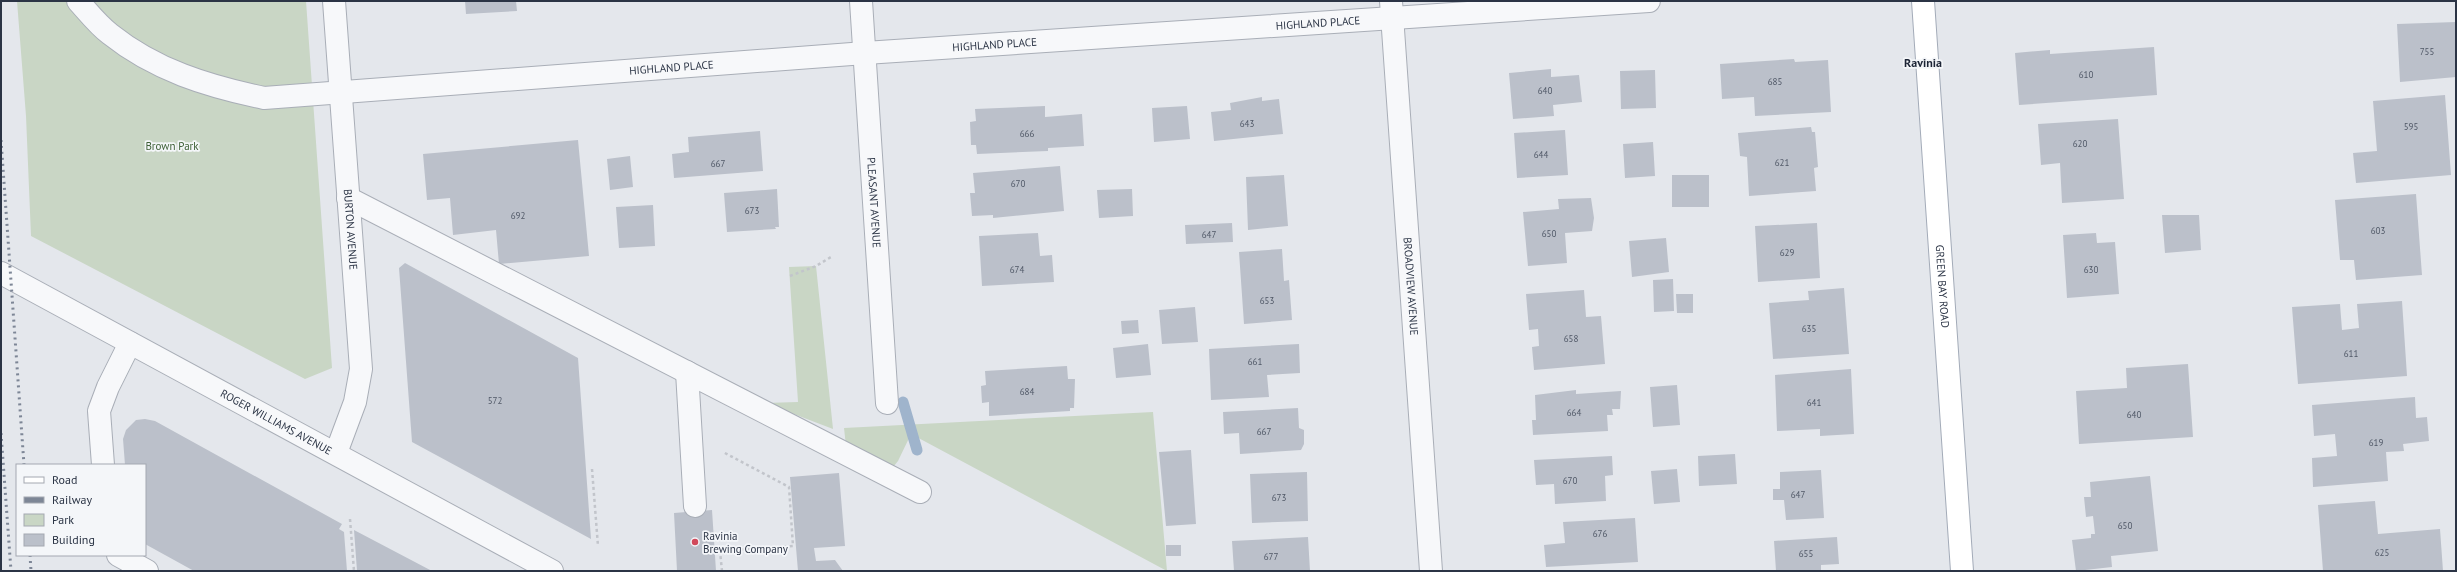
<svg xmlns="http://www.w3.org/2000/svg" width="2457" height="572" font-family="'PT Sans',sans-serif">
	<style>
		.green { fill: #c9d6c5 }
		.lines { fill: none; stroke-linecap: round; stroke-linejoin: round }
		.stream { stroke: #9fb4cc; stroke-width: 11 }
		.building { fill: #bbc0ca }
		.minor-casing { stroke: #a9aeb7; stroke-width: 24 }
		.major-casing { stroke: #a3abb8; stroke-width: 24 }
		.path { stroke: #c2c5cb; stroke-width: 2.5; stroke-dasharray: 3 3; stroke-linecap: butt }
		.minor { stroke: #f7f8fa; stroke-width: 22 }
		.major { stroke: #fff; stroke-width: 22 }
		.rail { stroke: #7d8696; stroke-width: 3; stroke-dasharray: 2 4; stroke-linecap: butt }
		.poi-dot { fill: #d1495b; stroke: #f4f6f9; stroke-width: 1.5 }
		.labels { text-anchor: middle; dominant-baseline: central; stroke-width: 3.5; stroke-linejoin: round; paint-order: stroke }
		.number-label { font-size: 9px; fill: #4f5766 }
		.street-label { font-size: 11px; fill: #2b3445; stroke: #f4f6f9 }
		.park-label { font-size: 11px; fill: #3f6138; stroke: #f4f6f9 }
		.poi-label { font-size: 11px; fill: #2b3445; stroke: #f4f6f9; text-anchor: start }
		.neighbourhood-label { font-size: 12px; font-weight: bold; fill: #1d2536; stroke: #f4f6f9 }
	</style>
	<rect width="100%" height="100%" fill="#e4e7ec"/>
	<path class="green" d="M17 1H306L332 368 305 379 31 236 26 116Z
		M816 266 833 429 765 403 798 402 789 267Z
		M1153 412 1167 571 911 434 898 461 889 472 846 446 844 428Z"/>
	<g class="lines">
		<path class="stream" d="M903 402 917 450"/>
	</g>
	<path class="building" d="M465 1H516L517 11 466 14Z
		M2456 22V77L2400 82 2397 24Z
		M2154 47 2157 95 2019 105 2015 53 2050 50V54Z
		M1794 59 1795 62 1828 60 1831 112 1755 116 1754 97 1722 99 1720 64Z
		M1551 69V77L1579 75 1582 102 1553 105 1554 116 1513 119 1509 73Z
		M1655 70 1656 108 1621 109 1620 71Z
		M2445 95 2451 175 2356 183 2353 153 2377 151 2373 101Z
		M1262 97V101L1279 99 1283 134 1214 141 1211 112 1231 110 1230 103Z
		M1045 106V117L1082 114 1084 146 1048 148V151L977 154 976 145H971L970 122 976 121 975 109Z
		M1187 106 1190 139 1154 142 1152 108Z
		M2118 119 2124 199 2062 203 2060 163 2041 165 2038 124Z
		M1811 127 1812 132H1815L1818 167 1814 168 1816 191 1749 196 1747 157 1740 156 1738 133Z
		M1565 130 1568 175 1517 178 1514 133Z
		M760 131 763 171 674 178 672 154 689 152 688 137Z
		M578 140 589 256 499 264 496 230 453 235 450 198 427 200 423 154Z
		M1653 142 1655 176 1625 178 1623 144Z
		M630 156 633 187 610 190 607 159Z
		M1060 166 1064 211 993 218V215L972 216 970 193H975L973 173Z
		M1284 175 1288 226 1248 230 1246 177Z
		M1672 175H1709V207H1672Z
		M777 189 779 227H775L776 229 727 232 724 193Z
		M1132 189 1133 216 1099 218 1097 190Z
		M2416 194 2422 275 2356 280 2354 260H2340L2335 200Z
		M1591 198 1594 218 1592 231 1565 233 1567 263 1528 266 1523 212 1559 209 1558 199Z
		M653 205 655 246 619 248 616 207Z
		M2162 215H2199L2201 250 2165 253Z
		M1232 223 1233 242 1186 244 1185 225Z
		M1817 223 1820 278 1758 282 1755 226Z
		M1038 233 1040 256 1052 255 1054 282 982 286 979 236Z
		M2096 233 2097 243 2115 242 2119 294 2067 298 2063 235Z
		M1666 238 1669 272 1632 277 1629 241Z
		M1282 249 1284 281 1289 280 1292 320 1244 324 1239 252Z
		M405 263 578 358 591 539 412 442 399 268Z
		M1673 279 1674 311 1654 312 1653 280Z
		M1844 288 1849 354 1773 359 1769 303 1809 300 1808 291Z
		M1584 290 1586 317 1601 316 1605 364 1534 370 1532 347 1539 346 1538 329 1529 330 1526 294Z
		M1676 294H1693V313H1677Z
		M2402 301 2407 376 2298 384 2292 307 2340 304 2342 330 2359 328 2357 304Z
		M1195 307 1198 342 1162 344 1159 310Z
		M1138 320 1139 333 1122 334 1121 321Z
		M1148 344 1151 375 1116 378 1113 348Z
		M1299 344 1300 373 1267 375 1269 397 1211 400 1209 349Z
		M2188 364 2193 437 2079 444 2076 391 2127 388 2126 368Z
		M1067 366 1068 379H1075L1074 408H1070V411L989 416V402L982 403 981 386 986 385 985 371Z
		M1851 369 1854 434 1820 436V429L1777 431 1775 375Z
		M1677 385 1680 425 1653 427 1650 387Z
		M1576 390V394L1621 391 1620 409H1612L1613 415H1607L1608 431 1533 435 1532 420H1536L1535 395Z
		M2415 397 2416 418 2427 417 2429 441 2403 444 2404 451 2386 452 2388 481 2313 487 2312 458 2337 456 2335 434 2314 436 2312 405Z
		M1298 408 1299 428 1304 430V444L1301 450 1240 454 1239 433 1224 434 1223 412Z
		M145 419 155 421 342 524 339 529 344 532 347 571H194L145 544V465H125L123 439 126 430 136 420Z
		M1191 450 1196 524 1166 526 1159 452Z
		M1735 454 1737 484 1699 486 1698 456Z
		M1612 456 1613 475 1605 476 1606 501 1555 504 1554 484 1536 485 1534 460Z
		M1677 469 1680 502 1654 504 1651 471Z
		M1821 470 1824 518 1786 520 1784 500H1773V489H1780V472Z
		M1307 472 1308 521 1252 523 1250 474Z
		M839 473 845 546 814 548 816 561 835 560 843 571H798L790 477Z
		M2150 476 2158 551 2111 556 2112 567 2076 571 2072 540 2091 538V534H2095L2093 516 2086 517 2084 497H2091L2090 482Z
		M2375 501 2378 534 2440 529 2443 571H2323L2318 505Z
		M712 510 716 571H677L674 513Z
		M1635 518 1638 562 1546 567 1544 545 1565 543 1563 522Z
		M354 530 432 571H357Z
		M1308 537 1310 571H1234L1232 541Z
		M1837 537 1839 564 1821 565V571H1776L1774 541Z
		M1166 545H1181V556H1166Z"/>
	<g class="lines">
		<g class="minor-casing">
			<g id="minor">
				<path id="s1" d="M78 1C88 12 98 25 110 34 155 70 207 86 264 98L865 53 1649 1"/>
				<path id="s2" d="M334 1 361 369 355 402 336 453"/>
				<path id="s3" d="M861 1 887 403"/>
				<path id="s4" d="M1391 1 1431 571"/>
				<path d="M348 198 920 492"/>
				<path id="s5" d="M1 273 552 571"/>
				<path d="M687 372 695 506"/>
				<path d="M103 465 99 411 108 387 130 343"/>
				<path d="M118 555 147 571"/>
			</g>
		</g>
		<g class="major-casing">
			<g id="major">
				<path id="s6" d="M1923 1 1962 571"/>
			</g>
		</g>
		<path class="path" d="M790 276 816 266 831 257
			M592 469 598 546
			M350 519 354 571
			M722 571 720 551 793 546 789 487 723 452"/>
		<use href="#minor" class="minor"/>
		<use href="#major" class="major"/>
		<path class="rail" d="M1 140 24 465
			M1 433 11 571
			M30 555 31 571"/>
	</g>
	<circle class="poi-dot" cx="695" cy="542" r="4"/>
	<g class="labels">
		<g class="number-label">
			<text x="2427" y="51">755</text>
			<text x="2086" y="74">610</text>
			<text x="1775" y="81">685</text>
			<text x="1545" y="90">640</text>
			<text x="1247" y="123">643</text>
			<text x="2411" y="126">595</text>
			<text x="1027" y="133">666</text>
			<text x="2080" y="143">620</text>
			<text x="1541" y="154">644</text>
			<text x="1782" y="162">621</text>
			<text x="718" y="163">667</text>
			<text x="1018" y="183">670</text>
			<text x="752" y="210">673</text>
			<text x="518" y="215">692</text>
			<text x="2378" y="230">603</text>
			<text x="1549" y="233">650</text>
			<text x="1209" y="234">647</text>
			<text x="1787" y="252">629</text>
			<text x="1017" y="269">674</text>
			<text x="2091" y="269">630</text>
			<text x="1267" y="300">653</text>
			<text x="1809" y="328">635</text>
			<text x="1571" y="338">658</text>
			<text x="2351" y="353">611</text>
			<text x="1255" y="361">661</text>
			<text x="1027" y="391">684</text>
			<text x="495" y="400">572</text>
			<text x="1814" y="402">641</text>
			<text x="1574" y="412">664</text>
			<text x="2134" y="414">640</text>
			<text x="1264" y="431">667</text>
			<text x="2376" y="442">619</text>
			<text x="1570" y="480">670</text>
			<text x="1798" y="494">647</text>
			<text x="1279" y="497">673</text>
			<text x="2125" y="525">650</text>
			<text x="1600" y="533">676</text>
			<text x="2382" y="552">625</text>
			<text x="1806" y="553">655</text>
			<text x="1271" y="556">677</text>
		</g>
		<g class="street-label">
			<text stroke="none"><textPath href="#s1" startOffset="1271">HIGHLAND PLACE</textPath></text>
			<text stroke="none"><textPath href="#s1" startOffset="947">HIGHLAND PLACE</textPath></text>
			<text stroke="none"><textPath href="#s1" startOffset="623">HIGHLAND PLACE</textPath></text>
			<text stroke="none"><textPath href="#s3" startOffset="202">PLEASANT AVENUE</textPath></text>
			<text stroke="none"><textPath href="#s2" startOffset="229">BURTON AVENUE</textPath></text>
			<text stroke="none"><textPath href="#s4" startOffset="286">BROADVIEW AVENUE</textPath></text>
			<text stroke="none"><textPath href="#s6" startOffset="286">GREEN BAY ROAD</textPath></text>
			<text stroke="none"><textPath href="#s5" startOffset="313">ROGER WILLIAMS AVENUE</textPath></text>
		</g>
		<g class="park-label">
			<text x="172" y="146">Brown Park</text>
		</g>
		<g class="poi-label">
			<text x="703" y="536">Ravinia<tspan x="703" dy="13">Brewing Company</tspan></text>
		</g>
		<g class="neighbourhood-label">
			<text x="1923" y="62">Ravinia</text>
		</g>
	</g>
	<rect width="2457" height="572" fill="none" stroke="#2b3445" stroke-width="4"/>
	<rect x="16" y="464" width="130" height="92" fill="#f4f6f9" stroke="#a4a8b1"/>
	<rect x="24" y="477" width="20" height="6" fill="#ffffff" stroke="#a4a8b1"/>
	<text x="52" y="484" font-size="12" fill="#2b3445">Road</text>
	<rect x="24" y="497" width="20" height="6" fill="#7d8696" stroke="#a4a8b1"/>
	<text x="52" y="504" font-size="12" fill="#2b3445">Railway</text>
	<rect x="24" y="514" width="20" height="12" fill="#c9d6c5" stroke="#a4a8b1"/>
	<text x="52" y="524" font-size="12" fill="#2b3445">Park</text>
	<rect x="24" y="534" width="20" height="12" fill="#bbc0ca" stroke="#a4a8b1"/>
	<text x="52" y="544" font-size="12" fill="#2b3445">Building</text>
</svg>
